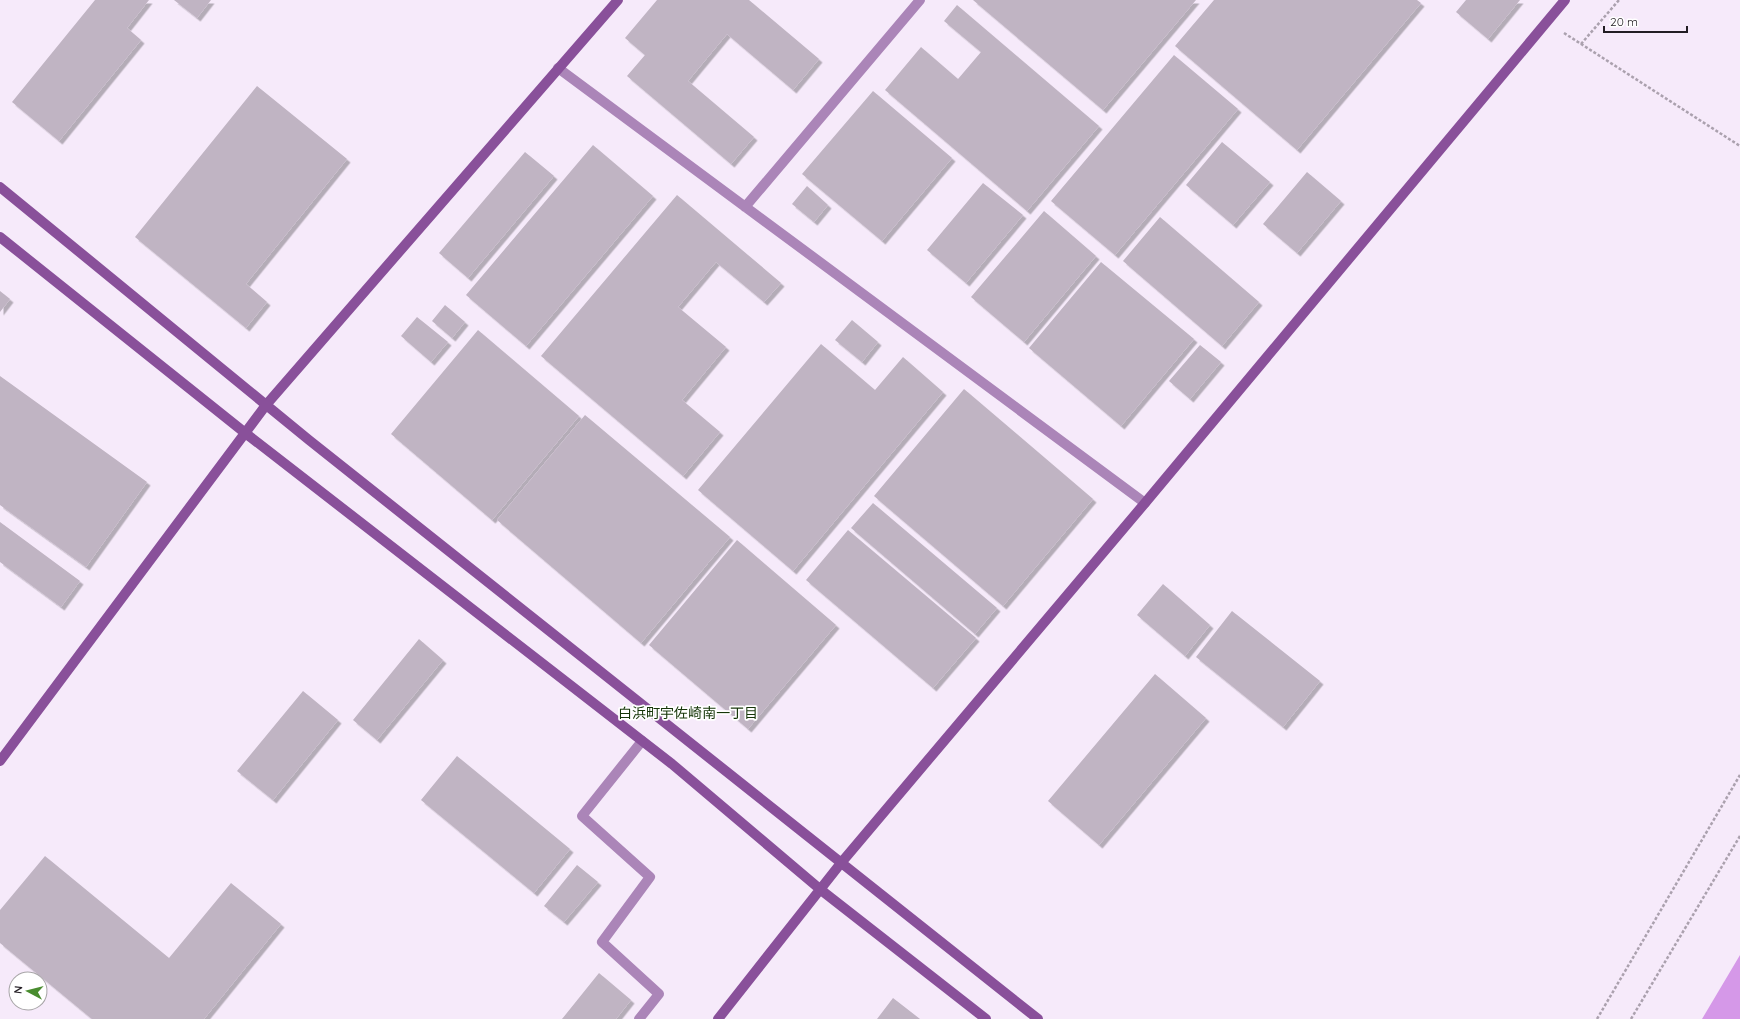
<svg xmlns="http://www.w3.org/2000/svg" width="1740" height="1019" font-family="Quicksand,'Noto Sans JP',sans-serif">
	<style>
		.water { fill: #d598e8 }
		.building { fill: #c0b4c3; filter: url(#shadow) }
		.lines { fill: none; stroke-linecap: round; stroke-linejoin: round }
		.path { stroke: #aba1ae; stroke-width: 2.5; stroke-dasharray: 3 2; stroke-linecap: butt }
		.lane { stroke: #ab85b8; stroke-width: 10 }
		.street { stroke: #ab85b8; stroke-width: 10 }
		.secondary { stroke: #89509a; stroke-width: 10 }
		.labels { text-anchor: middle; dominant-baseline: central; stroke-width: 3.5; stroke-linejoin: round; paint-order: stroke }
		.neighbourhood-label { font-size: 14px; fill: #153508; stroke: #fff }
	</style>
	<defs>
		<filter id="shadow"><feDropShadow dx="3.5" dy="3.5" stdDeviation="0" flood-color="#0004"/></filter>
	</defs>
	<rect width="100%" height="100%" fill="#f6eafa"/>
	<path class="water" d="M1740 955V1019H1702Z"/>
	<path class="building" d="M95 0H149L127 28 141 40 59 141 12 102Z
		M174 0H211L197 18Z
		M657 0H749L819 59 793 90 727 34 688 81 754 137 731 164 627 76 645 55 625 38Z
		M973 0H1196L1103 110Z
		M1214 0H1417L1421 3 1297 150 1175 46Z
		M1466 0H1520L1488 39 1456 12Z
		M957 5 1099 126 1027 211 885 90 921 47 958 79 981 52 944 21Z
		M1174 55 1238 109 1115 255 1051 201Z
		M257 86 347 159 246 284 267 302 246 328 135 237Z
		M873 91 952 158 882 241 802 174Z
		M1222 142 1270 182 1233 225 1186 185Z
		M593 145 653 196 526 346 466 295Z
		M525 152 554 176 468 278 439 253Z
		M1307 172 1341 201 1297 253 1263 224Z
		M983 183 1023 215 966 283 927 250Z
		M807 186 828 205 814 222 792 204Z
		M677 195 781 283 764 302 716 262 678 307 726 347 682 400 720 432 683 476 541 356Z
		M1044 211 1096 256 1024 342 971 297Z
		M1160 217 1259 302 1222 346 1123 261Z
		M1101 262 1194 339 1121 426 1029 348Z
		M0 291 10 299 0 312Z
		M445 305 465 322 452 338 432 321Z
		M417 317 448 342 431 362 401 336Z
		M852 320 878 342 862 362 835 340Z
		M478 330 579 416 492 520 391 434Z
		M821 344 875 390 903 357 943 392 793 571 698 490Z
		M1200 345 1221 362 1190 399 1169 381Z
		M0 376 147 482 86 567 0 505Z
		M964 389 1093 499 1003 606 874 496Z
		M585 415 730 537 641 643 497 520Z
		M873 503 997 608 975 634 851 528Z
		M0 522 80 581 61 607 0 562Z
		M848 530 976 638 933 688 806 580Z
		M737 540 836 625 748 729 649 645Z
		M1163 584 1210 625 1185 656 1137 615Z
		M1232 611 1320 681 1283 727 1196 657Z
		M419 639 443 660 377 740 353 720Z
		M1155 674 1206 718 1099 845 1048 801Z
		M303 691 338 720 273 800 237 771Z
		M457 756 570 849 534 893 421 800Z
		M45 856 169 958 231 883 281 924 204 1019H92L0 943V910Z
		M577 865 598 882 564 922 544 906Z
		M599 973 631 1000 616 1019H562Z
		M893 998 920 1019H877Z"/>
	<g class="lines">
		<path class="path" d="M1564 33 1740 146
			M1581 44 1619 0
			M1597 1019 1740 775
			M1631 1019 1740 836"/>
		<path class="lane" d="M639 1019 659 994 602 942 650 877 582 816 642 741"/>
		<path class="street" d="M558 68 1145 503
			M745 207 920 0"/>
		<path class="secondary" d="M0 187 309 440 1038 1019
			M0 237 244 432 672 764 821 890 986 1019
			M0 761 266 405 618 0
			M718 1019 841 863 1145 503 1565 0"/>
	</g>
	<g class="labels">
		<g class="neighbourhood-label">
			<text x="688" y="713">白浜町宇佐崎南一丁目</text>
		</g>
	</g>
	<g transform="translate(28 991) rotate(277)"><circle r="19" fill="#ffffff" stroke="#a7a5a7"/>
	<path d="M0-3L7 15L0 10L-7 15Z" fill="#498c2f"/>
	<text y="-6" font-size="11" font-weight="bold" text-anchor="middle" fill="#221d23">N</text>
	</g>
	<path d="M1604 26v6h83v-6" fill="none" stroke="#221d23" stroke-width="2"/>
	<text x="1610" y="26" font-size="12" fill="#221d23" stroke="#ffffff" stroke-width="3" paint-order="stroke">20 m</text>
</svg>
